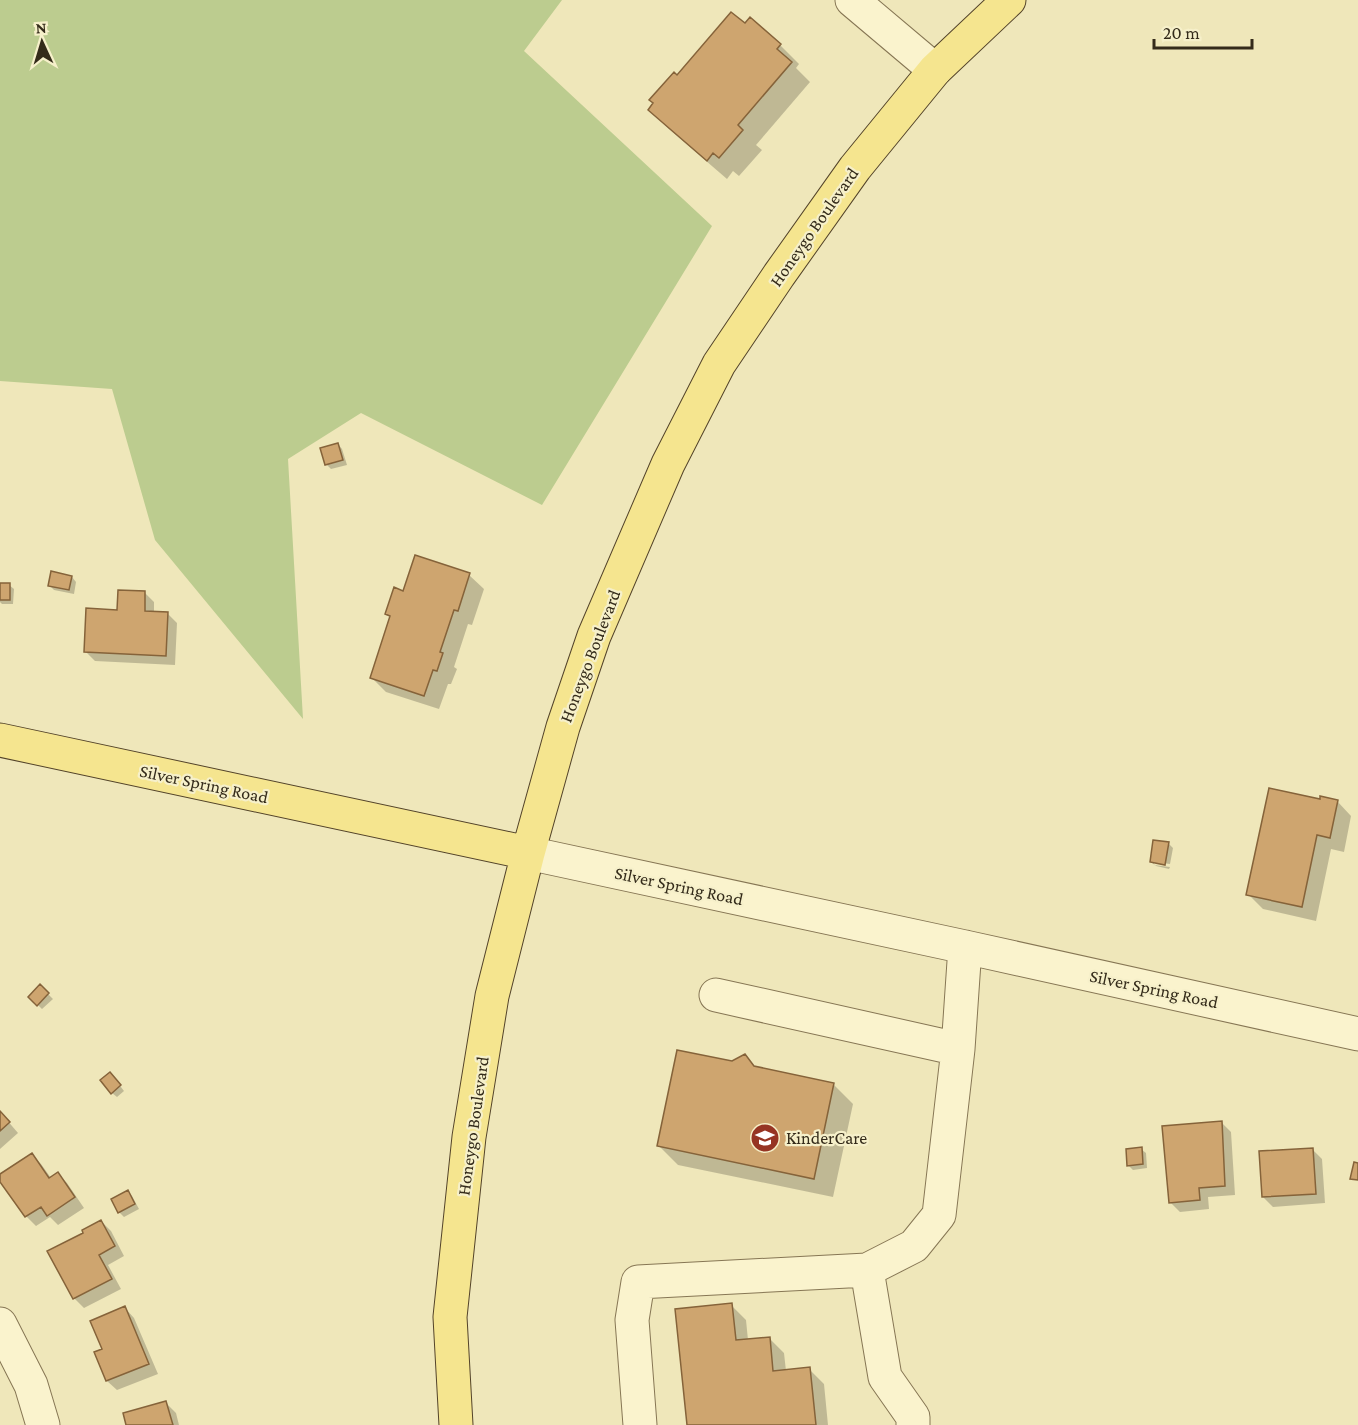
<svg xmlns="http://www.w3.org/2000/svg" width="1358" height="1425" font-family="'Crimson Pro',serif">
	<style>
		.green { fill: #bccc8f }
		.shadow { fill: #0003 }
		.building { fill: #cea56f; stroke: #85633a; stroke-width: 1.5 }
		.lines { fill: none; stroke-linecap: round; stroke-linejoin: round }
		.minor-casing { stroke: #867654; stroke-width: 35 }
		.major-casing { stroke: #534329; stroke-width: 35 }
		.minor { stroke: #faf3cd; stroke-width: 33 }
		.major { stroke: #f5e58f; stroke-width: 33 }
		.labels { text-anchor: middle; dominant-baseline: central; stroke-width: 4.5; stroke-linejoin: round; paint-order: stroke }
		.street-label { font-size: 18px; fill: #342b1a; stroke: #f6f0ca }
		.poi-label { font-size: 18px; fill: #342b1a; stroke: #f6f0ca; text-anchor: start }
	</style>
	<rect width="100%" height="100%" fill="#efe7ba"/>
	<path class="green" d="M0 0H562L524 51 712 226 542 505 361 413 288 459 303 719 155 540 112 389 0 381Z"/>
	<path class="shadow" d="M745 25 780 45 799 64 796 68 810 82 756 145 762 150 739 176 733 171 727 179 669 129 650 110 677 77Z
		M338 444 342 449 347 465 331 469 327 465 322 449Z
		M469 575 484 589 472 625 468 624 454 667 457 669 451 684H448L439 709 386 692 371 677 391 617 387 613 404 592Z
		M72 577 76 582 74 594 54 590 50 586Z
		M0 585H9L14 589 13 604H2L0 602Z
		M145 593 154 602V613H167L177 623 175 665 95 661 85 651 118 611Z
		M1321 801H1337L1351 816 1344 852 1331 849 1316 921 1263 909 1248 894Z
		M1168 843 1173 848 1170 864 1154 862V865L1170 867 1169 869 1156 866 1151 862Z
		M40 986 53 999 42 1009 30 997Z
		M745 1056 756 1068 834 1085 853 1104 833 1197 678 1165 658 1145 732 1063Z
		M114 1078 124 1091 117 1097 112 1093Z
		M0 1112 18 1133 0 1149Z
		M1221 1122 1231 1132 1235 1195 1208 1197 1209 1209 1180 1212 1170 1202Z
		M1141 1149 1146 1153 1147 1168 1133 1170 1128 1165Z
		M1313 1150 1322 1159 1325 1203 1273 1207 1263 1197Z
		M32 1155 41 1164 51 1178 58 1174 67 1183 84 1208 58 1225 50 1217 36 1226 26 1216 0 1179V1176Z
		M128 1192 132 1196 139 1209 124 1217 119 1212Z
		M101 1221 111 1231 124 1256 108 1265 121 1289 84 1308 74 1298 85 1234Z
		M731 1305 746 1320 748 1340 769 1338 784 1353 786 1371 809 1369 824 1384 828 1425H689Z
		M125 1308 134 1318 158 1374 117 1390 107 1381 96 1353 104 1350Z
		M166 1403 176 1413 179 1425H128Z"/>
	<path class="building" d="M731 12 745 23 750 17 781 44 777 49 792 62 738 125 743 130 719 158 713 153 707 161 648 110 653 103 649 100 674 72 677 75Z
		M338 443 343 460 325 465 320 448Z
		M415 555 470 573 458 611 454 610 440 652 443 653 437 671 433 670 424 696 370 678 390 616 385 614 394 587 403 591Z
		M51 571 72 576 69 590 48 586Z
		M0 583H10V600H0Z
		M118 590 145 591V611L168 612 166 656 84 652 86 608 117 610Z
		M1269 788 1320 799V796L1338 800 1330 838 1317 835 1302 907 1246 895Z
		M1153 840 1169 842 1165 865 1150 862Z
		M40 984 49 993 37 1006 28 997Z
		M677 1050 732 1061 745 1054 754 1066 834 1083 814 1179 657 1146Z
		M110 1072 121 1085 111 1094 100 1080Z
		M0 1111 10 1122 0 1131Z
		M1222 1121 1225 1186 1199 1188 1200 1200 1169 1203 1162 1126Z
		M1142 1147 1143 1164 1127 1166 1126 1149Z
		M1313 1148 1316 1194 1262 1197 1259 1151Z
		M32 1153 49 1178 58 1172 75 1197 47 1216 41 1207 25 1217 0 1182V1174Z
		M1354 1162 1358 1163V1180L1350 1179Z
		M128 1190 135 1204 118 1213 111 1199Z
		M101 1220 115 1246 99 1255 112 1279 73 1299 47 1251 83 1233 82 1230Z
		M732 1303 736 1340 770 1337 773 1371 810 1367 816 1425H687L675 1309Z
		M125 1306 149 1364 106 1381 94 1352 102 1349 90 1321Z
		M166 1401 173 1425H126L123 1413Z"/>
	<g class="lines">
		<g class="minor-casing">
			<path id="minor" d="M852 0 935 70
				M528 853 965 947 1358 1034
				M716 995 958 1049
				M867 1270 885 1377 913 1417V1425
				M0 1324 31 1385 43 1425
				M640 1425 632 1320 638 1282 867 1270 914 1246 939 1215 958 1049 965 947"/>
		</g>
		<g class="major-casing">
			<path id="major" d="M0 740 528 853
				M456 1425 450 1317 469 1137 492 996 528 853 563 727 594 636 668 464 719 364 779 275 855 168 935 70 1009 0"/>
		</g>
		<use href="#minor" class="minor"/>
		<use href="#major" class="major"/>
	</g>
	<defs>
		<g id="school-disc" transform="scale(1.5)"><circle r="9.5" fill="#963423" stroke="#f6f0ca"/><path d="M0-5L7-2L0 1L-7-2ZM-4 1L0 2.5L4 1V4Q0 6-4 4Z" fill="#fff"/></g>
	</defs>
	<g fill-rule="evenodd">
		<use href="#school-disc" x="765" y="1138"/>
	</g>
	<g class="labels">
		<g class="street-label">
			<text transform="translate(814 227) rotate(-55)">Honeygo Boulevard</text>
			<text transform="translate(590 656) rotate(-69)">Honeygo Boulevard</text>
			<text transform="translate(204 784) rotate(12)">Silver Spring Road</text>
			<text transform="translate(679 886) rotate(12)">Silver Spring Road</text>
			<text transform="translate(1154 989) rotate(12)">Silver Spring Road</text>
			<text transform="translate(473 1126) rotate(-82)">Honeygo Boulevard</text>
		</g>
		<g class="poi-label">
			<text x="786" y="1138">KinderCare</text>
		</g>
	</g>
	<g transform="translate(42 42) rotate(356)" stroke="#f6f0ca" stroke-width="4.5" paint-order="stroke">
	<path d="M0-4.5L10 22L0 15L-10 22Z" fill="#342b1a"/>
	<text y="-9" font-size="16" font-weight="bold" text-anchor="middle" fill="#342b1a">N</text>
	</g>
	<path d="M1154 39v9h98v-9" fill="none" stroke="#342b1a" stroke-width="3"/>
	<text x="1163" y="39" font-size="18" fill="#342b1a" stroke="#f6f0ca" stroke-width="4.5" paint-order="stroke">20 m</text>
</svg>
